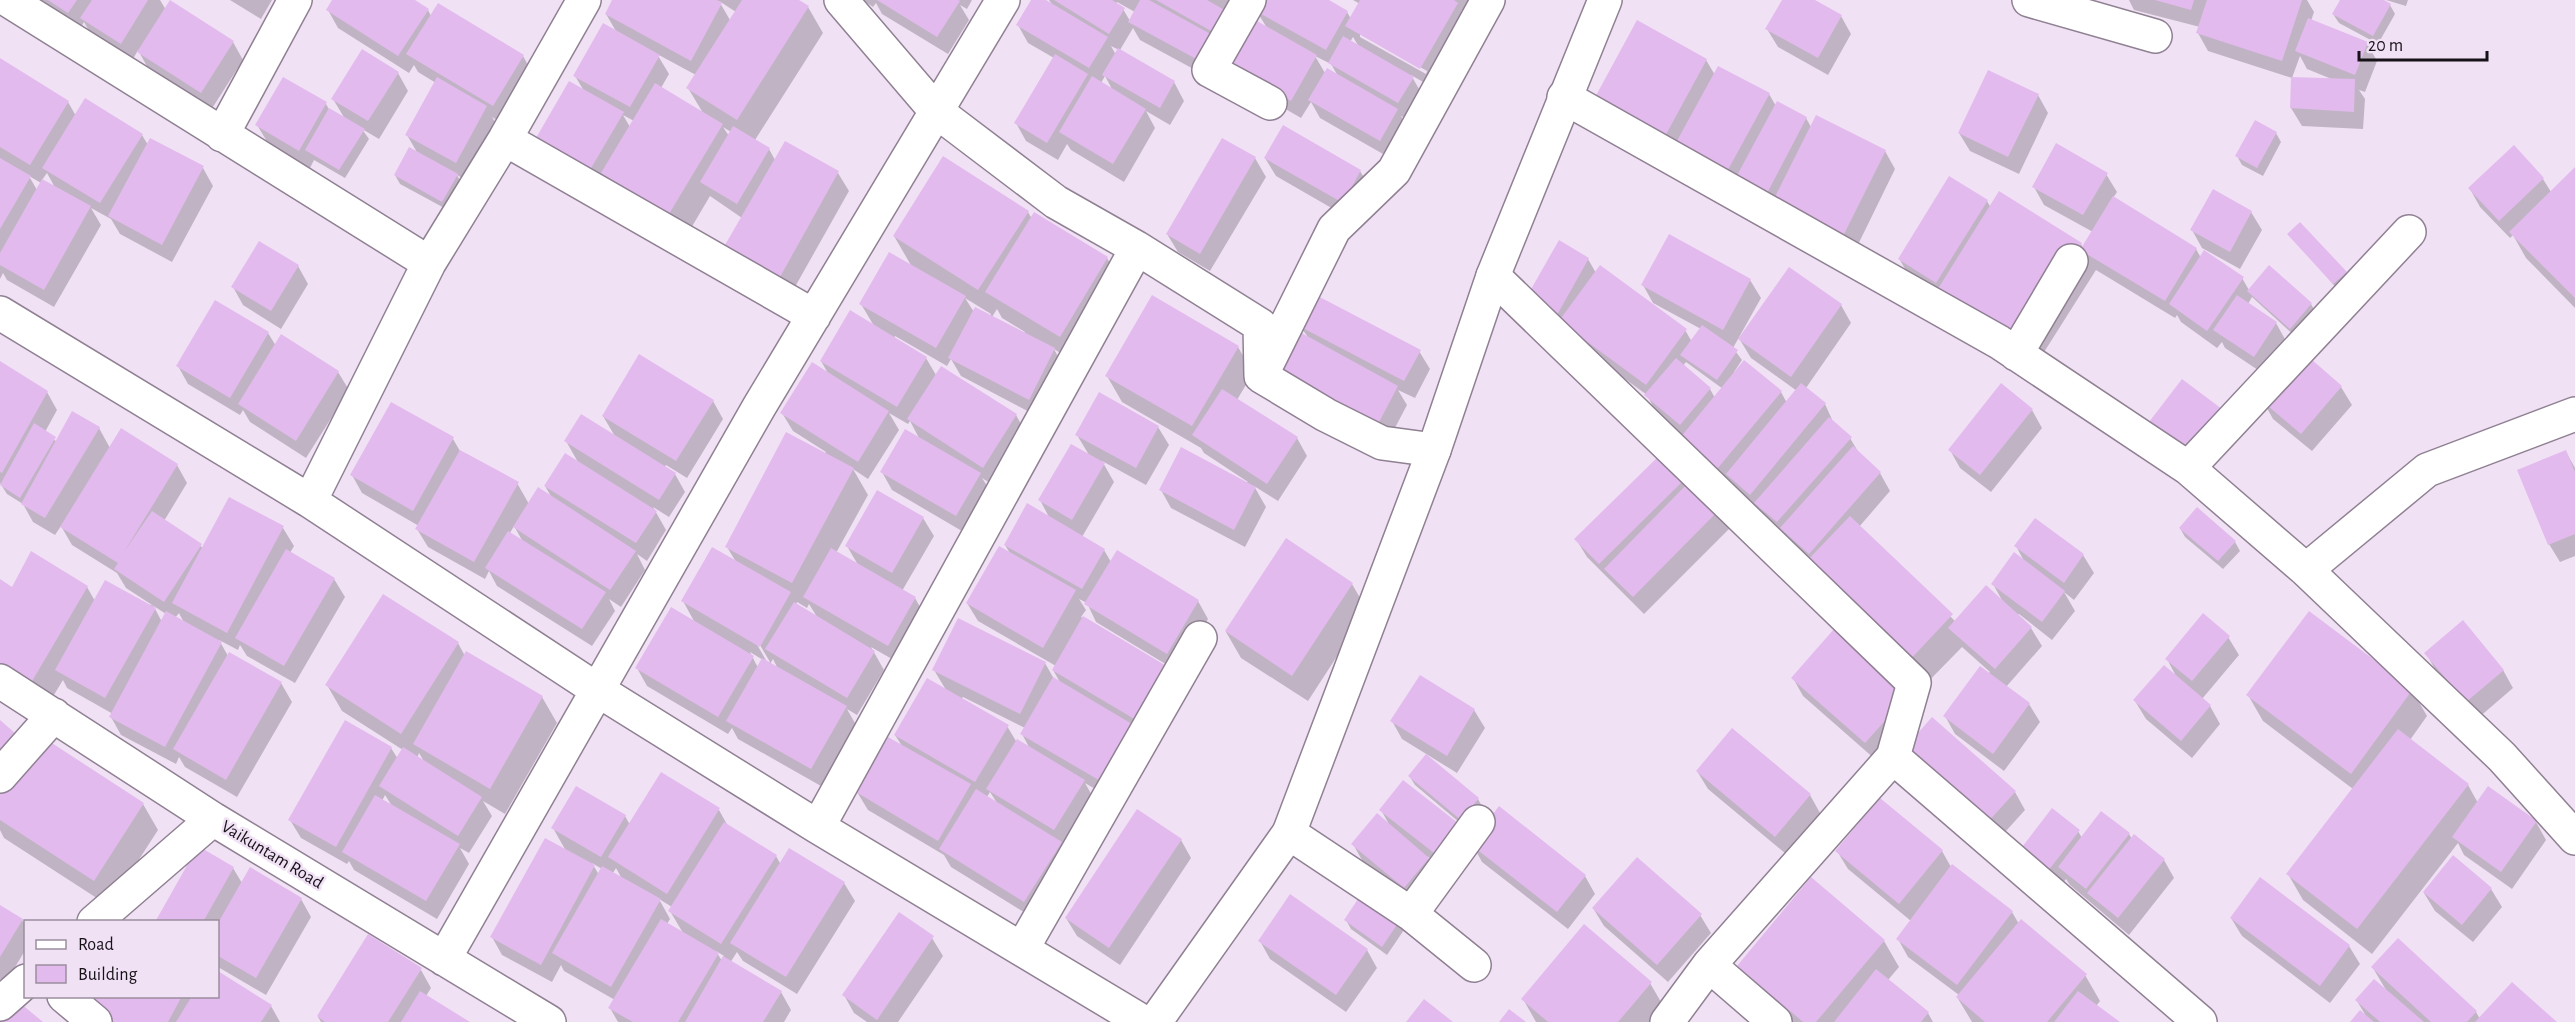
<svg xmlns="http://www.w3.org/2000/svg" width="2575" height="1022" font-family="'Alegreya Sans',sans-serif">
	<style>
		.shadow { fill: #0003; fill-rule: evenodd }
		.building { fill: #e3baee }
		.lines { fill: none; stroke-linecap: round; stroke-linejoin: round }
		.minor-casing { stroke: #8f8092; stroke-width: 36 }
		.tertiary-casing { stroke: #8f8092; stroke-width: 36 }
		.minor { stroke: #fff; stroke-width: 33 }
		.tertiary { stroke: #fff; stroke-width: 33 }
		.labels { text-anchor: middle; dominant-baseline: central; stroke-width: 5; stroke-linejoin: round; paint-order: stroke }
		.street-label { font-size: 18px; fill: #171218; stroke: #f1e1f5 }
	</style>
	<rect width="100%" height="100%" fill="#f1e1f5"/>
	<path class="shadow" d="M36 0H160L166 10 233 42 243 60 211 110 149 70 138 50 132 61 92 36 84 22 79 30Z
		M230 0H272L261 19Z
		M334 0H412L428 10 431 16 523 56 533 74 503 124 492 117 497 125 466 180 457 175 462 184 448 210 400 184 395 175 418 154 407 135 436 83 418 72 414 65 409 73 338 28 328 10Z
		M614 0H797L808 7 823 33 755 140 769 149 775 160 785 143 838 173 849 191 791 294 737 263 727 245 742 218 710 196 684 240 548 156 584 91 575 76 617 33 606 14ZM719 1 736 12 730 20ZM657 54 696 75 688 88 703 113 661 88 669 74ZM623 115 634 121 630 127ZM723 127 731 132 729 136Z
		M863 0H972L967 9 960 5 969 20 948 54 882 14 876 3 873 7Z
		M1033 0H1043L1053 6 1049 0H1250L1210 78 1140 40 1133 28 1120 50 1174 82 1184 101 1170 125 1146 111 1155 128 1124 182 1071 150 1067 144 1058 160 1026 141 1016 123 1054 58 1028 43 1018 25ZM1117 2 1135 12 1130 21 1123 9 1116 4ZM1111 46 1119 50 1116 55ZM1105 76 1113 91 1101 83Z
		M1326 0 1347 12 1351 19 1360 4 1353 0H1476L1468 14 1461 10 1468 22 1430 86 1411 75 1423 96 1409 120 1401 116 1408 128 1390 158 1320 118 1311 102 1301 118 1236 80 1267 28 1256 10ZM1360 33 1427 71 1426 74 1360 37ZM1353 37 1359 47 1350 42ZM1315 56 1331 64 1338 76 1325 73Z
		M1783 0H1812L1841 16 1851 34 1828 75 1778 47 1767 29Z
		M2129 0H2307L2314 12 2311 21 2367 43 2377 61 2365 92 2359 90 2365 99 2363 129 2302 126 2291 108 2334 80 2307 69 2300 56 2292 78 2208 51 2198 33 2200 27 2134 10Z
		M2341 0H2381L2390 5 2395 14 2378 44 2339 23 2333 14Z
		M2386 0H2408L2406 6Z
		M0 60 68 102 76 116 142 135 148 145 203 168 213 186 172 262 120 234 111 219 91 208 101 225 54 307 7 280 3 273 0 279ZM47 173 52 182 55 188 42 180ZM29 176 41 183 37 190Z
		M1706 60 1715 75 1769 94 1776 106 1806 118 1811 127 1885 151 1895 169 1851 259 1605 119Z
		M398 73 408 91 379 139 362 129 369 139 345 178 314 160 310 168 268 143 257 125 326 104 330 111 345 119 333 99Z
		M2038 95 2048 113 2019 174 1970 151 1959 133Z
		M2256 122 2276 133 2281 142 2263 176 2242 165 2237 156Z
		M1223 140 1255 158 1266 177 1210 271 1178 252 1167 234Z
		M1265 158 1360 171 1371 189 1354 221 1276 176Z
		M2575 169V308L2526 258 2513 235 2510 238 2480 207 2470 189 2543 179 2551 192Z
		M2106 174 2117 192 2113 198 2196 249 2201 258 2242 278 2249 290 2269 267 2311 304 2316 313 2296 337 2252 297 2248 304 2276 323 2286 341 2264 374 2225 348 2222 342 2217 348 2181 322 2177 315 2175 318 2096 270 2034 368 1910 278 1900 260 1987 201 1991 208 2081 244 2083 248 2093 232 2044 205 2034 187Z
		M1028 212 1032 219 1035 214 1107 258 1122 284 1075 362 1054 349 1064 368 1039 417 961 376 951 359 947 366 895 336 894 338 926 358 936 375 1016 415 1026 433 993 485 982 478 991 492 967 534 892 490 882 472 920 440 910 421 908 424 889 413 899 430 868 479 853 469 868 495 836 553 858 565 847 546 923 518 934 536 902 591 915 598 925 616 899 663 871 647 884 670 857 715 847 709 856 725 821 786 738 739 732 728 728 734 647 686 637 668 695 623 683 601 736 562 727 547 824 454 826 452 793 431 782 413 829 375 821 361 874 326 861 304 912 267 894 236ZM965 298 991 314 990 316 974 312ZM997 309 1002 318 1025 332 1024 334 992 317ZM797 602 807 608 809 604 817 617 796 605ZM757 640 770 662H767L755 641ZM750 652 763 660 758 667 756 664ZM773 659 778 669 770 664Z
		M2251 212 2262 230 2240 269 2202 248 2192 230Z
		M2289 234 2346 273 2351 281 2339 291Z
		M1588 259 1596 273 1685 330 1692 342 1701 329 1653 303 1643 285 1750 280 1761 298 1733 348 1742 360 1734 372 1781 392 1787 403 1797 391 1751 358 1740 340 1841 305 1851 323 1806 388 1825 404 1834 424 1850 438 1860 455 1880 473 1890 491 1859 527 1956 622 2003 602 1993 584 2025 563 2016 546 2035 520 2083 555 2094 573 2074 600 2064 592 2075 611 2052 640 2019 614 2017 616 2031 628 2042 646 2006 687 2029 704 2040 722 2004 771 1955 734 1945 716 1990 672 1962 647 1921 689 1766 521 1761 512 1738 493 1732 482 1728 486 1683 436 1657 414 1647 395 1539 316ZM1686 362 1723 389 1715 398 1710 389 1683 366Z
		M298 266 308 284 281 329 243 305 233 287Z
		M1299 325 1419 351 1430 369 1415 398 1398 390 1407 405 1387 443Z
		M268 333 276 346 338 372 349 390 306 458 250 422 243 410 240 415 188 384 178 366Z
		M1238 347 1253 373 1237 400 1297 438 1307 456 1278 501 1254 486 1266 507 1245 547 1171 508 1161 490 1248 482 1204 453 1201 448 1122 402 1107 376Z
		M2303 354 2341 387 2352 405 2312 451 2273 419 2263 401Z
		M0 363 47 392 57 410 45 432 57 442 99 428 110 448 177 465 187 483 164 521 203 548 230 499 283 528 294 546 290 553 334 579 345 597 295 683 247 656 240 645 238 650 219 640 228 656 281 683 292 702 237 797 185 767 179 757 176 764 121 735 111 717 113 714 67 688 63 680 46 708 0 680V581L13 589 87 587 95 601 153 605 162 622 166 614 126 588 117 573 72 545 61 526 55 535 33 522 23 504 7 494 0 483ZM179 613 181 617 185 624 175 618Z
		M713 401 723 419 687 478 666 465 664 468 675 474 685 492 669 517 653 507 666 530 647 561 637 554 645 570 621 607 609 599 615 611 592 646 497 586 489 571 485 579 428 547 417 529 419 526 362 493 352 475 453 439 460 451 517 483 529 504 552 498 545 486 579 464 566 441 616 438 603 416ZM514 526 523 542 510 533Z
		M2032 410 2042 428 1991 492 1960 468 1950 450Z
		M1158 427 1169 445 1146 485 1102 461 1114 482 1082 537 1104 550 1111 562 1198 601 1208 619 1177 671 1096 622 1087 603 1079 599 1086 610 1081 617 1166 668 1119 803 1085 783 1094 799 1035 919 951 867 944 855 868 810 857 792 902 746 895 735 946 690 934 670 1045 663 1054 679 1061 684 1053 670 1056 666 978 621 967 603 1011 555 1005 545 1050 519 1040 500 1089 455 1077 435ZM963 697 1025 728 1022 734 1030 749 1016 741 1007 726 961 699ZM990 792 997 803 987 797Z
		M2566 452 2575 468V556L2560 562 2549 544Z
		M1664 453 1732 526 1644 614 1587 557 1576 539Z
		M2180 528 2235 542 2240 551 2223 569 2185 537Z
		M1286 541 1352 584 1367 610 1308 701 1241 658 1226 632Z
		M2228 637 2239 655 2202 699 2210 706 2220 724 2192 758 2146 719 2135 701 2177 678 2167 659Z
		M458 643 465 656 542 697 557 723 505 814 483 801 492 816 469 853 460 848 469 864 437 919 354 870 349 861 347 864 301 838 290 820 391 748 398 759 403 750 342 711 327 685ZM419 753 425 763 417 758ZM385 795 392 806 382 801Z
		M2426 653 2503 670 2513 688 2477 719 2436 671Z
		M1793 678 1906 696 1876 760 1803 696Z
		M2412 690 2427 716 2410 740 2468 785 2478 803 2536 822 2546 840 2512 889 2464 855 2458 843 2372 954 2303 900 2288 874 2353 789 2263 721 2248 695Z
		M1474 710 1485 728 1457 773 1402 739 1392 721Z
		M1427 756 1478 799 1483 808 1466 828 1415 785 1410 777Z
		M1915 769 2015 792 2025 810 1997 841Z
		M1697 771 1810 795 1820 813 1786 854 1708 789Z
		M0 796 143 804 158 830 109 906 4 838 0 830Z
		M1499 808 1585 876 1595 894 1568 929 1482 862 1472 844Z
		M719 810 729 828 776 856 781 865 844 883 855 901 797 994 743 961 737 952 730 963 781 992 791 1010 784 1022H618L610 1008 615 1000 564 971 561 965 552 982 502 955 492 937 566 851 553 828 625 816 630 825ZM592 863 602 869 599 875ZM616 868 622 879 613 873ZM659 899 672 907 670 911 683 933 667 924 670 919ZM716 951 724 956 722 961Z
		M1381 810 1457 824 1445 871 1427 856 1439 877 1415 905 1363 862 1353 844 1390 826Z
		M2078 831 2082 838 2129 834 2132 839 2164 860 2174 878 2129 935 2070 885 2066 879 2055 893 2028 873Z
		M1181 840 1191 858 1120 965 1077 936 1066 918Z
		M1837 851H1942L1951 867 2012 912 2019 924 2085 975 2100 1001 2096 1006 2117 1022H1972L1957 997 1959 995 1908 957 1898 939 1911 921 1848 869Z
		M2453 857 2491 889 2502 907 2473 942 2435 911 2424 893Z
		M233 868 242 883 301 899 311 917 266 995 218 967V922H157Z
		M2261 879 2349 946 2360 964 2330 1003 2242 936 2231 918Z
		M1362 895 1404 930 1387 955 1351 929 1346 920Z
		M0 907 22 920 26 926V949L6 982 0 979Z
		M1593 908 1700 915 1711 933 1668 982 1604 926Z
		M932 938 943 956 898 1022H867L854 1013 844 995Z
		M1260 941 1367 950 1377 968 1346 1012 1270 959Z
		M1884 941 1899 967 1888 980 1928 1013 1933 1022H1789L1753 992 1738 966Z
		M2373 968 2476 1012 2480 1019 2555 1022H2352L2366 1016 2357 1001 2386 990Z
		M421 970 431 988 426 996 467 1022H321L318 1017Z
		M218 973 271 1006 280 1022H96L91 996H218Z
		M1650 983 1665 1009 1654 1022H1536L1523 999Z"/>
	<path class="building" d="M48 0H77L68 13Z
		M92 0H148L121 44 80 18Z
		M170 0 234 41 201 93 137 52Z
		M332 0H415L429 9 398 56 326 10Z
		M612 0H717L722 3 691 61 605 14Z
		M742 0H799L809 6 737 120 686 88Z
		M877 0H958L960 1 937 37Z
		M1031 0H1046L1108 37 1089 68 1016 25Z
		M1054 0H1112L1125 8 1109 34Z
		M1140 0H1149L1214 36 1200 61 1128 22Z
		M1156 0H1207L1226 11 1213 32Z
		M1260 0H1329L1348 11 1326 50 1254 10Z
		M1360 0H1454L1458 3 1420 69 1345 26Z
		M1782 0H1815L1842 15 1818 58 1765 29Z
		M2155 0H2194L2191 10Z
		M2207 0H2302L2282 61 2196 33Z
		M2340 0H2384L2391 4 2373 36 2332 14Z
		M438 3 524 55 493 106 406 54Z
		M1250 17 1317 55 1291 101 1224 62Z
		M2308 18 2368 42 2355 75 2295 51Z
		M1637 20 1707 59 1663 140 1593 101Z
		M603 23 660 55 630 107 573 76Z
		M1343 36 1414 77 1398 103 1328 63Z
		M1118 48 1175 81 1160 108 1102 75Z
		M362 49 399 72 368 121 331 99Z
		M1055 54 1088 74 1047 143 1014 123Z
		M0 58 69 101 30 165 0 147Z
		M1718 66 1770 93 1724 177 1672 150Z
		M1327 68 1398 109 1380 141 1308 100Z
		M1988 70 2039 94 2008 157 1958 133Z
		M1092 76 1146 109 1113 164 1059 132Z
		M283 77 327 102 299 151 255 125Z
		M437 77 487 106 456 163 405 135Z
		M2291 77 2355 79 2354 112 2290 108Z
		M569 81 624 112 590 170 536 138Z
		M655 83 723 124 669 214 601 173Z
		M85 98 143 134 100 203 42 168Z
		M1777 101 1807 117 1764 199 1733 183Z
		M329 108 365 129 339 170 305 150Z
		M1816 115 1886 150 1840 242 1770 207Z
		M2255 120 2277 132 2257 168 2235 156Z
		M1283 125 1361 170 1343 203 1264 158Z
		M733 126 770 148 737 204 700 182Z
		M150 138 204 166 162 245 108 216Z
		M1222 138 1256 157 1200 254 1166 234Z
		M785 141 839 171 780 277 725 245Z
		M2056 143 2108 173 2083 215 2032 187Z
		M2514 145 2544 178 2499 221 2468 188Z
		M409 147 458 174 442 202 394 175Z
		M943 156 1029 211 978 290 893 236Z
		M0 158 31 176 0 229Z
		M2575 167V298L2509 232Z
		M1949 176 1988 200 1936 283 1898 259Z
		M42 179 91 206 44 290 0 265V253Z
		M2213 189 2252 211 2230 252 2190 230Z
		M1999 191 2082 243 2019 343 1936 292Z
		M2113 196 2197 248 2165 301 2080 250Z
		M1034 212 1108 257 1060 337 985 292Z
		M2300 222 2347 272 2333 284 2287 234Z
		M1669 234 1751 279 1723 330 1641 285Z
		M1559 240 1589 258 1557 315 1526 298Z
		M259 241 299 265 271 311 231 287Z
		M2204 250 2244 277 2207 331 2169 304Z
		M889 252 966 296 936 348 859 304Z
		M1600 265 1687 329 1646 385 1559 321Z
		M2269 265 2312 303 2290 329 2247 291Z
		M1789 267 1842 304 1791 377 1738 339Z
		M1314 294 1421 350 1404 381 1297 325Z
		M1152 295 1239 346 1192 426 1105 376Z
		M2237 295 2277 322 2254 357 2213 330Z
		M215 300 269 332 230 398 176 366Z
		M975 307 1055 348 1029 400 948 358Z
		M850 310 927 357 897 407 820 361Z
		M1702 325 1738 350 1717 380 1680 355Z
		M1298 331 1398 386 1377 426 1275 372Z
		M281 334 339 371 296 441 238 404Z
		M2303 352 2342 386 2301 434 2261 400Z
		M639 354 714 400 676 461 602 416Z
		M1676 358 1711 388 1680 425 1644 395Z
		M1744 360 1782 391 1717 469 1680 438Z
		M0 361 48 391 2 473 0 472Z
		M812 362 889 411 858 462 780 413Z
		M941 366 1017 414 983 468 907 419Z
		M2182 379 2222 409 2189 452 2149 422Z
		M1801 383 1826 403 1750 495 1726 474Z
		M2001 383 2033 409 1980 475 1948 450Z
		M1222 389 1298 437 1267 484 1192 435Z
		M1099 392 1159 426 1136 468 1075 435Z
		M391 402 454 437 413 511 350 475Z
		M72 411 100 427 45 518 21 504Z
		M581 414 676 473 659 500 564 441Z
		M1829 417 1852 437 1777 522 1754 503Z
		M34 423 56 437 20 498 0 485Z
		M121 428 178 464 124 552 152 511 202 544 164 602 114 569 118 563 60 527Z
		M905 429 981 473 956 516 880 472Z
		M786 432 854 468 792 583 725 547Z
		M1071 444 1105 463 1072 520 1038 500Z
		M1853 446 1881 472 1809 554 1780 528Z
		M1181 447 1256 487 1234 530 1159 490Z
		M460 450 519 482 474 562 415 529Z
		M2566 450 2575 472V534L2548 545 2517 470Z
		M1664 451 1688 476 1599 564 1574 539Z
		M565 453 657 511 636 543 544 486Z
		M1693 478 1722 507 1633 597 1604 569Z
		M538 487 636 551 610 590 513 527Z
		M877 490 924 517 892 573 845 546Z
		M229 497 284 526 227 633 172 603Z
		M1027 503 1105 549 1082 589 1004 545Z
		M2197 507 2236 541 2218 561 2179 528Z
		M1850 516 1953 614 1906 664 1802 566Z
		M2035 518 2084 554 2064 583 2014 546Z
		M508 531 606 592 582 629 485 568Z
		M1286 538 1353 583 1292 676 1225 631Z
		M999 546 1076 590 1043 648 966 603Z
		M712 547 791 592 760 647 681 601Z
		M831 548 916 597 888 646 803 597Z
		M286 549 335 578 284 666 235 638Z
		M1117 550 1199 600 1167 654 1084 604Z
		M31 551 88 586 31 683 0 664V579L12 587Z
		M2014 552 2065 591 2042 622 1991 584Z
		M105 580 156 608 105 698 55 670Z
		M1986 585 2032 627 1995 669 1948 628Z
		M383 594 459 642 401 734 325 685Z
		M794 602 875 651 847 698 765 649Z
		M671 607 754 656 718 717 635 668Z
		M166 611 222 642 165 747 109 717Z
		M2309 611 2413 689 2351 774 2246 695Z
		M2203 613 2230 636 2192 681 2165 659Z
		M1083 616 1168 667 1136 720 1052 670Z
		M958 618 1046 662 1020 714 932 670Z
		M2463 620 2504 670 2466 702 2424 653Z
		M1834 629 1908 695 1865 743 1791 678Z
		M466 651 543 696 490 789 413 744Z
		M229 652 282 682 226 780 173 749Z
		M762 658 847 706 811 769 726 721Z
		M2164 665 2211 705 2181 741 2133 700Z
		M1980 666 2030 703 1993 754 1943 716Z
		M1420 675 1475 709 1447 756 1390 721Z
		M1053 677 1142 730 1109 786 1020 734Z
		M927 678 1009 725 975 782 894 735Z
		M1932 717 2016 791 1986 824 1902 751Z
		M0 720 15 733 0 751Z
		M345 720 392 747 336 847 288 820Z
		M1732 728 1811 794 1775 837 1696 771Z
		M2398 729 2469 784 2357 929 2286 874Z
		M38 734 144 803 94 881 0 820V793Z
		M888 737 971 784 938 841 856 792Z
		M1017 739 1085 780 1054 830 986 789Z
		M403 747 482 797 458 836 379 786Z
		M1426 754 1479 798 1461 820 1408 776Z
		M661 772 720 808 667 894 608 857Z
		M1403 780 1458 823 1434 853 1379 810Z
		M576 786 626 815 601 857 551 828Z
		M2488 786 2537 821 2501 872 2452 837Z
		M976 789 1062 842 1024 902 939 849Z
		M375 795 460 844 426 901 342 852Z
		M1880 798 1943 850 1899 904 1835 851Z
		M1499 806 1586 875 1557 912 1470 844Z
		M2052 808 2080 830 2044 876 2016 855Z
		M1137 809 1182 839 1109 948 1065 918Z
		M2101 811 2130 833 2086 889 2058 867Z
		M1377 813 1429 858 1404 888 1351 844Z
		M724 822 777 855 721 944 668 911Z
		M2134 834 2165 859 2118 918 2087 893Z
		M545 838 595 865 541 965 490 937Z
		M198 846 234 867 203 922H155Z
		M789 848 845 882 786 977 730 943Z
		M2453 855 2492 888 2462 925 2423 892Z
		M1637 857 1702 914 1657 965 1592 908Z
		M1952 864 2013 911 1957 985 1896 939Z
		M602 866 661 899 611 987 552 953Z
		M250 867 302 898 256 978 218 956V923Z
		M1811 877 1885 940 1816 1022H1803L1737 966Z
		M2260 877 2350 945 2320 986 2230 918Z
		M1362 893 1400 920 1382 947 1344 920Z
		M1290 894 1368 949 1336 995 1258 941Z
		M0 905 23 919 0 957Z
		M899 912 934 936 877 1020 842 995Z
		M661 919 719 953 678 1022H633L608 1008Z
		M2021 919 2087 974 2047 1022H1985L1956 997Z
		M1584 924 1652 982 1618 1022H1548L1521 999Z
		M368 934 422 968 388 1022H325L317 1016Z
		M2398 938 2477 1011 2467 1022H2431L2371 967Z
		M723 956 782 991 763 1022H685Z
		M1876 969 1929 1012 1921 1022H1834Z
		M218 971 272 1005 261 1022H176L192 996H218Z
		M2374 979 2424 1022H2380L2355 1000Z
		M2512 982 2557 1022H2475Z
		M420 991 470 1022H401Z
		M2078 991 2120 1022H2054Z
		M89 996H182L168 1022H114L84 1004Z
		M14 998 43 1022H0V1017Z
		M1424 999 1453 1022H1406Z
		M1509 1009 1526 1022H1499Z
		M2360 1010 2374 1022H2350Z"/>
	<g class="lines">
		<g class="minor-casing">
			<path id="minor" d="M8 0 429 263
				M841 0 936 111 1056 202 1137 248 1260 325 1261 376 1326 415 1382 443 1434 450
				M1249 0 1209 70 1270 103
				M2029 0 2155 36
				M1564 97 1999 342 2188 468 2306 570 2502 757 2575 838
				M222 135 295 0
				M505 139 814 316
				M1493 276 1914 683 1893 757 1709 965 1667 1022
				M0 313 310 501 596 689 818 827 1143 1022
				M2016 354 2071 261
				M1263 372 1334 229 1394 171 1488 0
				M2188 468 2409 232
				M310 501 429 263 505 139 584 0
				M2306 570 2427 470 2575 414
				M0 681 213 819 549 1022
				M1893 757 2200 1022
				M0 776 54 715
				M818 827 1137 248
				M1289 833 1411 914 1474 965
				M1411 914 1478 822
				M94 922 213 819
				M1022 949 1200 638
				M444 959 759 407 1003 0
				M1709 965 1775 1022
				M64 996 95 1022
				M0 1004 26 981"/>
		</g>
		<g class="tertiary-casing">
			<path id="tertiary" d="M1155 1022 1289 833 1434 450 1493 276 1605 0"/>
		</g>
		<use href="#minor" class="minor"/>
		<use href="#tertiary" class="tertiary"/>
	</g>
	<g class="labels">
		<g class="street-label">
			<text transform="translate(272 855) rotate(31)">Vaikuntam Road</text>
		</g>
	</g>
	<rect x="24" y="920" width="195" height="78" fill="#f1e1f5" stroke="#9a8e9d" stroke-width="1.5"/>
	<rect x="36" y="940" width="30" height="9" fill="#ffffff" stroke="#9a8e9d" stroke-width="1.5"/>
	<text x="78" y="950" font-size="18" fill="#171218">Road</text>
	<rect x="36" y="965" width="30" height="18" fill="#e3baee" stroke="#9a8e9d" stroke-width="1.5"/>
	<text x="78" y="980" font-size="18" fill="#171218">Building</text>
	<path d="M2359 51v9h128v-9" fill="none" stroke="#171218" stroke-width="3"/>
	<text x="2368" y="51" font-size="18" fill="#171218" stroke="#f1e1f5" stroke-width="4.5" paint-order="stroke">20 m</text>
</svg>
